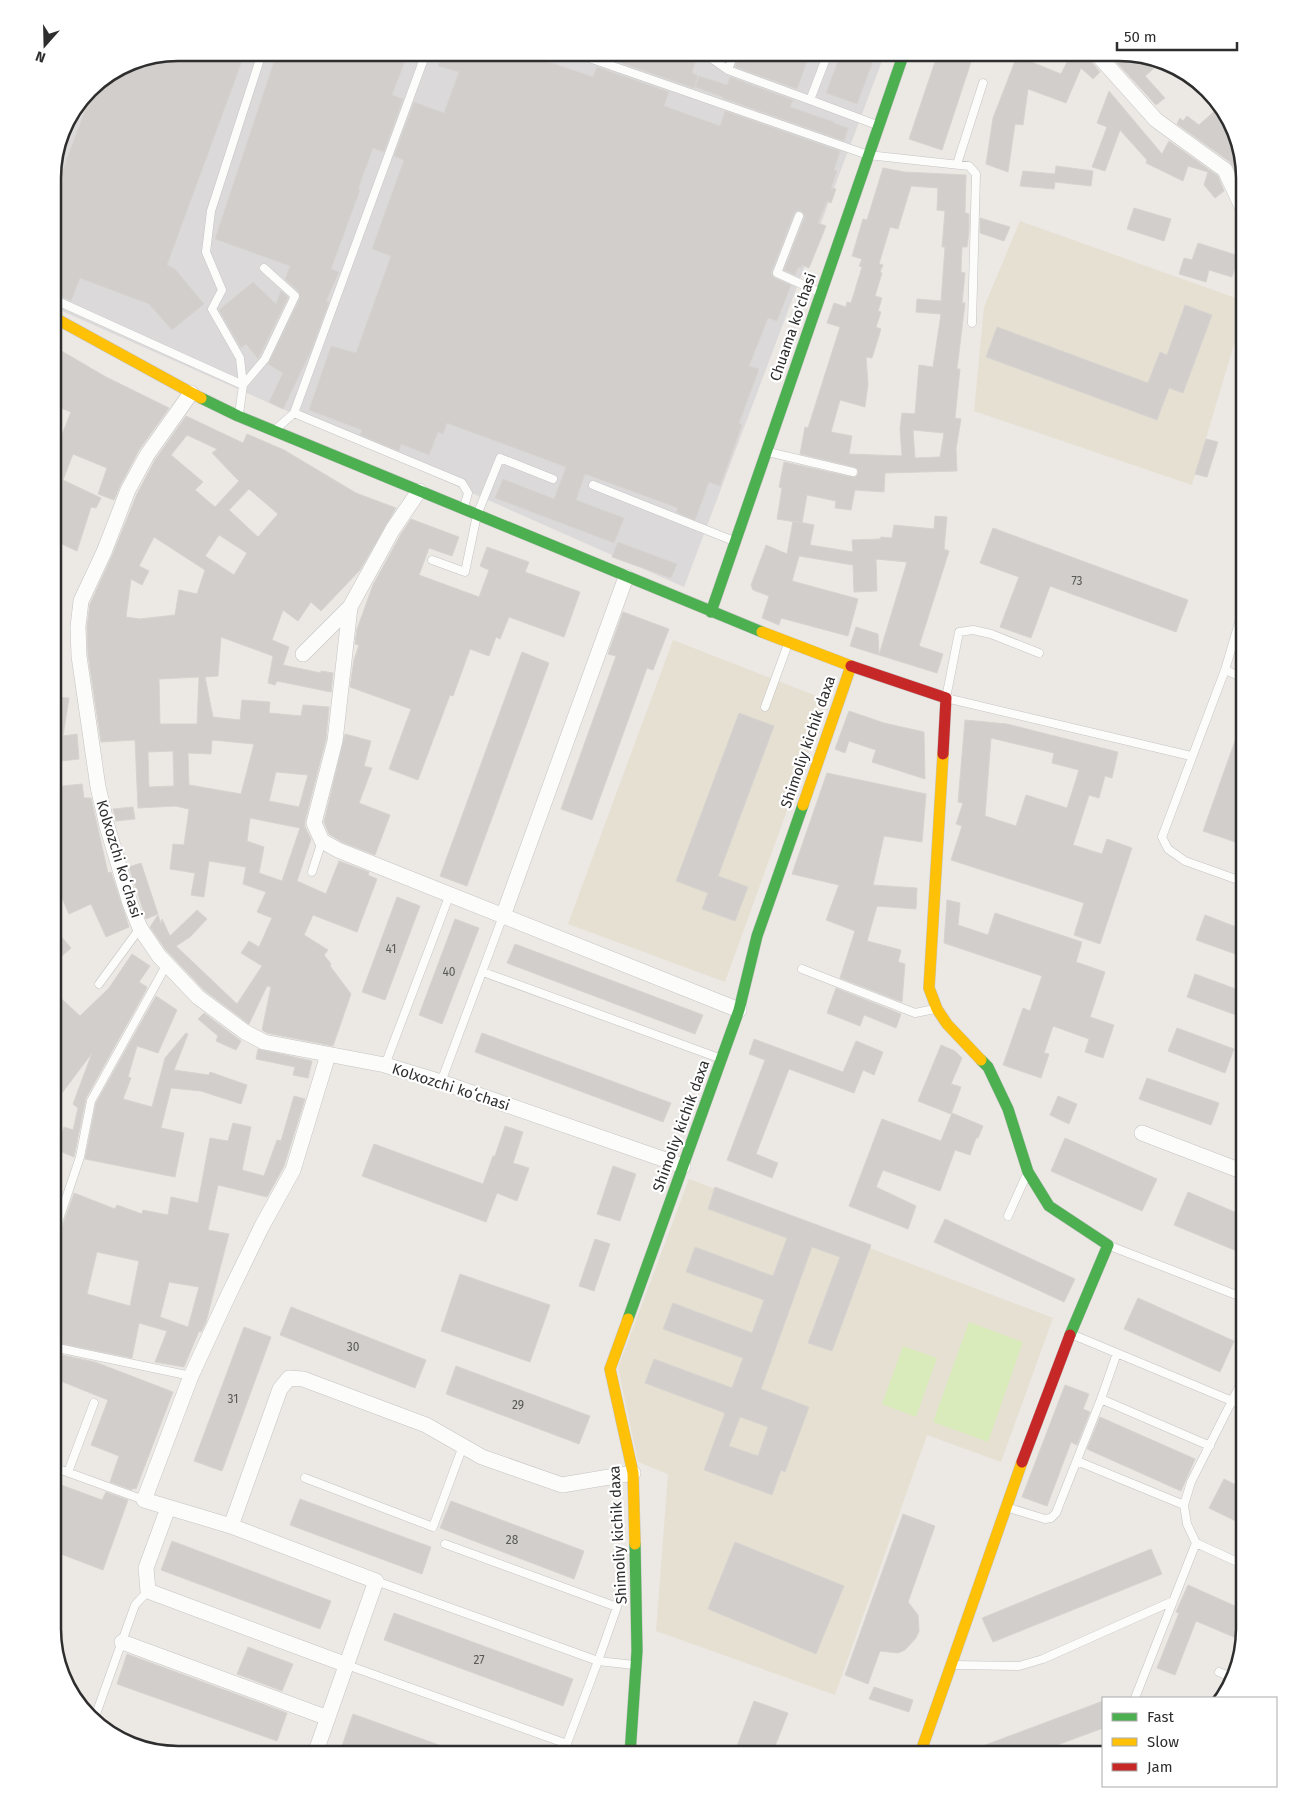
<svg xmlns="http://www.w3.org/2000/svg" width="1297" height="1807" font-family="'Fira Sans',sans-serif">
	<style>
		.industrial { fill: #dcd9db }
		.education { fill: #e6e0d3 }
		.pitch { fill: #d9eabb }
		.building { fill: #d1cecb; stroke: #d7d4d0; fill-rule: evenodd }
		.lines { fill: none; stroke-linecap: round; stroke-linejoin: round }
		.lane-casing { stroke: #c5c4c5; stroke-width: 9 }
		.street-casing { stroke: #c5c4c5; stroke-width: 16 }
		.fast-casing { stroke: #c5c4c5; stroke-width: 12 }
		.slow-casing { stroke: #c5c4c5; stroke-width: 12 }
		.jam-casing { stroke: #c5c4c5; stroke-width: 12 }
		.lane { stroke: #fcfcfb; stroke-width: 8 }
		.street { stroke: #fcfcfb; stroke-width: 15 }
		.fast { stroke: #4caf50; stroke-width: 11 }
		.slow { stroke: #ffc107; stroke-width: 11 }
		.jam { stroke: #c62828; stroke-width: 11 }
		.labels { text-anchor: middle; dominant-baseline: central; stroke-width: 4.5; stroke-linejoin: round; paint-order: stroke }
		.number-label { font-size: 12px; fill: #585857 }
		.street-label { font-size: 15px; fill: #2e2e2e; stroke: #fff }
		.rim { fill: none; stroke: #2e2e2e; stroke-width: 2.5 }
	</style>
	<rect width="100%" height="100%" fill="#ece8e4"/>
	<path class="industrial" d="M179 53H885L684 587 53 307V170L66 123 95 84 131 62Z"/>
	<path class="education" d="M1020 221 1244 301V311L1192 485 974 411 984 307Z
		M673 640 827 700 725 982 568 924Z
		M689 1179 1053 1318 1001 1462 927 1435 835 1695 656 1631 668 1474 638 1462 618 1368Z"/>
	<path class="pitch" d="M969 1322 1023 1342 988 1442 933 1422Z
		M903 1346 937 1358 916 1417 882 1404Z"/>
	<path class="building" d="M179 52 245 53 167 265 175 269 204 304 172 330 149 304 80 278 71 301 53 293V196L95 84 131 62Z
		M277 53H408L392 95 403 99 384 152 373 148 358 189 360 190 331 269 339 272 326 301 329 302 311 351 283 409 269 402 283 373 268 364 300 298 299 292 285 279 290 266 215 239Z
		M443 53H523L593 77 597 67 669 92 664 106 720 126 725 111 840 151 834 170 837 171 831 188 836 189 831 203 827 201 818 223 826 226 809 268 802 265 801 268 798 267 795 275 784 270 805 216 801 211H796L794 214 771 273 774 278 791 285 777 321 768 318 749 366 759 369 739 423 742 425 720 486 709 482 695 520 676 512 678 508 585 474 576 500 624 518 614 543 495 498 503 479 554 499 566 467 447 423 443 434 438 432 429 455 401 444 399 451 360 435 362 430 309 410 331 346 356 353 391 256 372 249 404 160 394 156 414 102 444 113 459 72 438 66Z
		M602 53H698L692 73 698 76 694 88 601 56Z
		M740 53H796L808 58 797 89 735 67Z
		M841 53H876L857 104 826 93Z
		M938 53H974L942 150 909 139Z
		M1064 53H1087L1089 59 1100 72 1093 79 1081 68 1066 103 1028 89 1023 125 1015 124 1008 172 986 164 993 118 1017 56 1061 74 1069 58Z
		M1108 53H1126L1160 63 1145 76 1165 98 1156 105Z
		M699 76 727 85 730 77 793 100 790 107 834 122V123L848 128 844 141 722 98 723 97 695 87Z
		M1109 91 1162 154 1169 141 1218 176 1224 191 1215 198 1204 185 1208 172 1188 166 1183 181 1146 163 1147 160 1120 130 1105 171 1092 167 1107 127 1097 123Z
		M1219 107 1227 115 1244 176 1239 179 1230 162 1177 124 1180 118 1183 121 1187 116 1199 125Z
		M1056 166 1093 171 1091 186 1055 182 1054 189 1020 186 1023 171 1055 174Z
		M883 168 904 172 966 175 965 213 969 214V230L967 247H962L961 272 965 273 962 303H965L957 369H960L955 418 961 419 956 449 957 471 885 473 884 492 855 490 851 510 835 508 836 501 807 495 802 523 777 519 782 488 779 487 784 462 852 477H855L858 474V470L854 467 800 454 805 427 808 428 840 327 827 323 834 303 846 307 847 302 851 303 862 267 859 266 862 259 852 256 863 219 867 220ZM911 186 938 188 937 210 945 211 942 247H945L941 301 917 299 916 312 941 314 933 367 919 365 915 414 902 413 900 429 902 456 849 454 852 436 831 432 840 400 865 407 868 384 866 357 872 358 881 329 876 327 881 312 878 311 882 298 875 296 882 273 880 272 883 265 879 264 890 227 898 229ZM913 430 944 433 940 457 915 458Z
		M1134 208 1171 219 1164 241 1127 229Z
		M980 218 1010 227 1004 241 980 233Z
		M1198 243 1239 256 1232 277 1209 270 1206 282 1179 274 1184 258 1192 260Z
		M253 282 276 304 281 291 288 297 258 359 246 344 241 348 219 310Z
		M1185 305 1212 315 1183 393 1169 388 1157 420 986 357 997 327 1148 383 1160 352 1167 355Z
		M53 346 106 377 169 408 139 450 120 486 114 500 98 494 107 468 73 454 63 480 101 498 96 508 91 507 77 551 53 540V457L71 412 53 405Z
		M186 416 243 443 247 434 284 450 356 493 396 508 360 570 321 611 311 602 298 621 283 610 272 640 289 647 283 665 321 673V671L333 673 331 692 277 681 275 685 268 683 273 656 221 637 218 676 205 677 213 717 240 720 242 700 270 702 269 713 301 716 303 705 329 707 326 739 305 821V827L311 839 297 881 326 894 339 861 369 872 368 875 377 879 357 932 313 915 304 935 328 950 324 955 331 964 330 966 351 994 333 1046 267 1033 262 1030 271 987 267 986 249 1024 204 990 166 950 150 927 158 915 161 924 162 919 170 936 197 910 207 919 190 937 176 946 237 1004 262 966 241 953 249 941 259 947 272 918 257 912 266 892 243 884 246 867 209 861 204 897 191 895 195 873 170 869 173 844 184 845 189 809 175 806 138 808 135 740 101 742 88 655 87 627 90 604 112 556 137 494 155 460ZM187 435 217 449 212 453 239 481 215 507 195 490 203 482 171 455ZM249 489 278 514 258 537 229 510ZM219 535 247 553 234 575 205 556ZM154 537 205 570 197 594 179 590 175 615 140 619 126 617 131 579 142 585 149 571 139 566ZM199 677 197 724H160L159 679ZM212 740 254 744 241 794 189 785 188 753 211 754ZM173 751 174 786 149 787 148 752ZM276 772 308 775 299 807 269 801ZM250 818 300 828 282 881 259 873 264 847 247 841Z
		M1206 439 1218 442 1207 477 1195 474Z
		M935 516 947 517 944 549 949 551 919 646 943 654 937 673 879 655 907 562 876 559 877 591 854 592 853 565 799 556 792 581 858 599 848 636 781 618 779 625 762 618 769 596 753 590 751 585 766 545 787 554 793 521 814 525 810 545 853 552 852 540 880 539 881 537 892 538 894 525 934 529Z
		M411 519 459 537 452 556 429 548 419 575 479 597 489 570 480 566 487 547 529 562 525 572 580 592 564 637 509 617 500 639 496 637 489 656 470 649 453 696 450 695 418 780 389 769 411 709 350 687 354 660 359 645 355 644 357 629 373 585 401 534Z
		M993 528 1188 600 1176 632 1050 586 1031 638 1000 627 1019 577 980 563Z
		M618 542 677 564 671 578 612 557Z
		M623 612 669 629 653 670 647 668 592 820 561 809 616 656 608 654Z
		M856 627 878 634 879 655 850 646Z
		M522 652 549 663 467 886 440 876Z
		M53 697 69 698 63 736 77 734 79 759 53 762Z
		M849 711 884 723 924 732 925 779 872 762 876 750 849 741 845 753 835 749Z
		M739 713 774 726 718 876 748 887 735 921 702 909 708 893 676 881Z
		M1243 718 1244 719V845L1203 831Z
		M965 720 1007 724 1118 752 1112 778 1105 776 1099 798 1089 795 1073 845 1102 854 1107 839 1132 848 1100 944 1074 935 1084 903 951 860 962 826 956 824 963 803 958 802ZM991 738 1054 753 1052 763 1079 770 1067 808 1026 795 1016 826 985 816Z
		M345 734 371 741 364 766 372 768 359 803 390 815 375 855 342 842 329 834 324 822Z
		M827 773 926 794 922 842 884 836 873 885 917 888 916 909 877 906 867 941 901 950 898 962 905 964 902 1002 840 978 855 931 826 920 839 885 792 874Z
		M82 784 84 798H91L108 873 111 872 129 927 106 937 91 904 69 914 53 878V787Z
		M133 807 135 819 116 821 113 809Z
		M141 863 158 914 146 919 129 867Z
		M397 897 420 906 385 1000 362 992Z
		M947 900 960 903 958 925 988 935 995 913 1082 942 1076 962 1105 972 1090 1017 1114 1025 1103 1058 1085 1052 1089 1039 1053 1026 1044 1053 1049 1054 1041 1078 1003 1065 1023 1008 1030 1011 1042 976 944 943Z
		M1205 915 1244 930V957L1196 940Z
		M455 919 479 928 442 1024 419 1015Z
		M53 927 71 948 53 964Z
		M515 944 703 1015 695 1034 507 963Z
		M132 954 150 966 139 982 147 987 146 990 86 1098 74 1157 55 1149 64 1127 73 1130 78 1108 73 1104 92 1053 53 1105V991L80 1016 109 988Z
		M1195 974 1244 992V1018L1187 997Z
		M836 988 901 1014 896 1028 864 1015 860 1026 827 1013Z
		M156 996 177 1010 158 1053 137 1046 128 1077 131 1078 123 1099 152 1107 165 1058 186 1033 188 1034 174 1070 209 1075 210 1072 247 1085 241 1104 201 1091 171 1088 161 1128 184 1133 175 1177 85 1159 96 1103Z
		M204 1013 241 1041 236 1050 216 1041 218 1036 198 1019Z
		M1177 1028 1234 1049 1225 1073 1168 1051Z
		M482 1033 671 1103 663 1122 475 1052Z
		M754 1039 843 1072 856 1041 883 1052 874 1075 863 1070 854 1093 789 1069 756 1154 778 1163 772 1178 727 1160 765 1060 749 1054Z
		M941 1045 955 1051 962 1058 951 1084 961 1087 951 1114 918 1101Z
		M258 1049 312 1061 308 1078 293 1075 295 1067 256 1059Z
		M1147 1078 1219 1103 1211 1125 1139 1099Z
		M294 1096 305 1099 284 1166 267 1197 218 1185 208 1230 229 1234 206 1322 201 1332 199 1331 184 1367 155 1362 167 1331 139 1323 132 1358 53 1342V1242L58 1239 74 1193 115 1209 117 1205 142 1214 143 1210 168 1215 171 1197 198 1203 210 1138 228 1141 233 1123 251 1127 242 1170 264 1176 277 1140 281 1141ZM97 1252 139 1261 130 1306 87 1294ZM169 1282 199 1287 188 1327 160 1317Z
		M1058 1096 1077 1104 1069 1124 1050 1115Z
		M952 1113 983 1126 978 1138H976L970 1155 955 1150 940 1191 883 1170 876 1187 916 1206 908 1229 849 1206 882 1119 941 1141Z
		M505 1126 523 1132 513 1163 529 1168 517 1201 497 1193 486 1222 362 1176 374 1144 483 1184 493 1156H495Z
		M1065 1138 1157 1179 1142 1211 1051 1171Z
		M613 1166 636 1174 620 1221 597 1214Z
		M715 1187 871 1245 832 1351 808 1343 840 1257 812 1247 761 1389 809 1407 785 1472 781 1470 772 1495 704 1470 725 1413 645 1383 654 1359 732 1388 743 1358 663 1329 673 1303 752 1333 764 1300 686 1272 695 1247 773 1276 787 1238 708 1209ZM740 1417 768 1427 758 1456 729 1446Z
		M1188 1192 1244 1216V1254L1174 1225Z
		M945 1219 1075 1279 1064 1302 934 1242Z
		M595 1239 610 1244 594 1291 579 1286Z
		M460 1274 550 1305 530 1362 441 1331Z
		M1138 1298 1234 1341 1220 1372 1124 1329Z
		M291 1307 426 1360 415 1388 280 1335Z
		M244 1327 271 1337 222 1471 194 1461Z
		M53 1353 95 1362 173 1392 136 1489 133 1488 132 1490 110 1482 119 1456 91 1445 108 1400 53 1378Z
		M456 1366 590 1416 579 1444 446 1394Z
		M1065 1385 1089 1394 1083 1409 1090 1412 1077 1445 1071 1442 1047 1506 1022 1497Z
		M1100 1417 1195 1459 1181 1491 1087 1449Z
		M1224 1479 1244 1489V1525L1209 1508Z
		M53 1482 102 1500 106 1492 128 1500 103 1570 53 1551Z
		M300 1499 431 1547 422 1574 290 1525Z
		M451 1501 584 1551 574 1579 440 1528Z
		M903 1514 935 1526 908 1602 918 1615 919 1631 916 1638 905 1650 898 1653 880 1651 868 1684 845 1675Z
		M172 1541 331 1601 320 1629 161 1570Z
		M735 1542 844 1586 816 1654 708 1609Z
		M1151 1549 1162 1574 993 1642 982 1618Z
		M1188 1585 1244 1610V1629L1241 1640 1196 1621 1175 1675 1157 1668 1179 1613 1176 1612Z
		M394 1613 573 1679 563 1706 384 1640Z
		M248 1647 293 1664 282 1691 237 1674Z
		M127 1654 287 1713 277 1741 117 1684Z
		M874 1687 913 1700 909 1712 869 1699Z
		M754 1701 788 1713 772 1754H734Z
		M1103 1701V1728L1033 1754H965L964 1753Z
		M353 1714 461 1753V1754H367L342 1746Z"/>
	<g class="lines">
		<g class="lane-casing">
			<path id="lane" d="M575 53 868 155 969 166 976 174 972 323
				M704 53 728 70 810 100
				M828 53 810 100 877 125
				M728 70 734 53
				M61 139 68 119
				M957 164 983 83
				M799 216 777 273 819 292
				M53 299 243 385 265 359 295 296 264 268
				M294 413 426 53
				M239 414 243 385 240 358 212 309 222 290 206 252 211 211 262 53
				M275 430 294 413 462 483 468 493 464 507
				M768 452 853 472
				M593 485 734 541
				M432 560 465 572 477 515 500 458 553 479
				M1039 653 991 634 973 630 959 632 946 698 1191 756
				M1225 670 1244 678
				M765 707 788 644
				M312 872 322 841
				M1244 882 1185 861 1168 849 1162 837 1225 670 1244 606
				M802 969 915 1013 935 1009
				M483 972 719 1058
				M99 984 140 928
				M385 1065 450 894
				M441 1082 503 916
				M53 1203 61 1209
				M1008 1216 1026 1176
				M53 1237 80 1157 91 1101 167 964
				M1110 1246 1244 1298
				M1071 1334 1244 1406
				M53 1347 191 1376
				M1101 1399 1210 1446
				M1077 1461 1184 1505
				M53 1467 144 1500
				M68 1472 94 1403
				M305 1478 433 1527 463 1446
				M1006 1507 1045 1519 1051 1518 1056 1513 1101 1399 1117 1353
				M1196 1543 1244 1565
				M376 1581 598 1661 617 1607 445 1544
				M347 1665 567 1744
				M954 1665 1019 1666 1043 1659 1173 1601
				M1219 1672 1231 1677
				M1135 1698 1196 1543 1187 1524 1184 1505 1191 1482 1244 1377
				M95 1717 135 1605 148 1591
				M563 1754 598 1661 634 1665
				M1092 1754 1103 1750"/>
		</g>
		<g class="street-casing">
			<path id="street" d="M1096 53 1156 120 1225 170 1244 211
				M191 393 147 455 128 490 104 552 81 601 78 627 79 656 98 787 107 826 130 903 140 928 159 956 198 997 245 1032 264 1042 385 1065 441 1082 683 1166
				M419 491 393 529 350 607 335 741 314 823 322 841 338 850 739 1010
				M303 654 350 607
				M503 916 626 577
				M1142 1133 1244 1172
				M168 1508 146 1568 148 1591 347 1665
				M231 1526 280 1389 289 1378 303 1379 426 1425 482 1457 562 1485 633 1473
				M122 1642 328 1718
				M315 1754 376 1581 231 1526 144 1500 191 1376 227 1298 262 1226 293 1170 328 1055"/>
		</g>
		<g class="fast-casing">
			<path id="fast" d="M201 398 238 416 762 632
				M711 612 904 53
				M981 1060 988 1067 1008 1109 1028 1172 1049 1206 1108 1245 1070 1335
				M628 1319 739 1010 757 936 803 805
				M630 1754 637 1651 635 1544"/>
		</g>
		<g class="slow-casing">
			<path id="slow" d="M53 317 201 398
				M762 632 851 666 803 805
				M943 754 929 988 937 1009 947 1024 981 1060
				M628 1319 610 1369 633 1473 635 1544
				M920 1754 1022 1462"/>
		</g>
		<g class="jam-casing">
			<path id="jam" d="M851 666 946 698 943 754
				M1022 1462 1070 1335"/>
		</g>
		<use href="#lane" class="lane"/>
		<use href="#street" class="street"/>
		<use href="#fast" class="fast"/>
		<use href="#slow" class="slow"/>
		<use href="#jam" class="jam"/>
	</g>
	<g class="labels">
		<g class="number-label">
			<text x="1077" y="581">73</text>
			<text x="391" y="949">41</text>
			<text x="449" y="972">40</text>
			<text x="353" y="1347">30</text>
			<text x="233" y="1399">31</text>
			<text x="518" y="1405">29</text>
			<text x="512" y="1540">28</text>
			<text x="479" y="1660">27</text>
		</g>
		<g class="street-label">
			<text transform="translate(793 327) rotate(-71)">Chuama ko'chasi</text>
			<text transform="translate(808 742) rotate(-71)">Shimoliy kichik daxa</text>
			<text transform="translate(119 859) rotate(73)">Kolxozchi koʻchasi</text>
			<text transform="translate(451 1087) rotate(18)">Kolxozchi koʻchasi</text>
			<text transform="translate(681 1126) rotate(-70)">Shimoliy kichik daxa</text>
			<text transform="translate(618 1535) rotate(-93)">Shimoliy kichik daxa</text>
		</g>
	</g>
	<path d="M0 0H1297V1807H0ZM178 61H1119A117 117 0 0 1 1236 178V1629A117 117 0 0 1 1119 1746H178A117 117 0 0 1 61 1629V178A117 117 0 0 1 178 61Z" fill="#fff" fill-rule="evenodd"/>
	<path class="rim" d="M178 61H1119A117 117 0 0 1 1236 178V1629A117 117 0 0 1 1119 1746H178A117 117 0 0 1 61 1629V178A117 117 0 0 1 178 61Z"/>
	<rect x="1102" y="1697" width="175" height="90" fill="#ffffff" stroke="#ababab"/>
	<rect x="1112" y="1713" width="25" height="8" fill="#4caf50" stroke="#ababab"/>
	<text x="1147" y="1722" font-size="15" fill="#2e2e2e">Fast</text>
	<rect x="1112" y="1738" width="25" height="8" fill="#ffc107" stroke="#ababab"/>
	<text x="1147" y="1747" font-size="15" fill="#2e2e2e">Slow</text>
	<rect x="1112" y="1763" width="25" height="8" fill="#c62828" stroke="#ababab"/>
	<text x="1147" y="1772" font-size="15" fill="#2e2e2e">Jam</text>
	<g transform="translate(45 45) rotate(200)" stroke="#ffffff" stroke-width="4" paint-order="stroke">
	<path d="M0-4L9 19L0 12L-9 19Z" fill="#2e2e2e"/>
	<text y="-8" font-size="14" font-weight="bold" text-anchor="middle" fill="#2e2e2e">N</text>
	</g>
	<path d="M1117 42v8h120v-8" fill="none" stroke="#2e2e2e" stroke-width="2.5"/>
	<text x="1124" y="42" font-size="15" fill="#2e2e2e" stroke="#ffffff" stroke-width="4" paint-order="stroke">50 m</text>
</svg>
